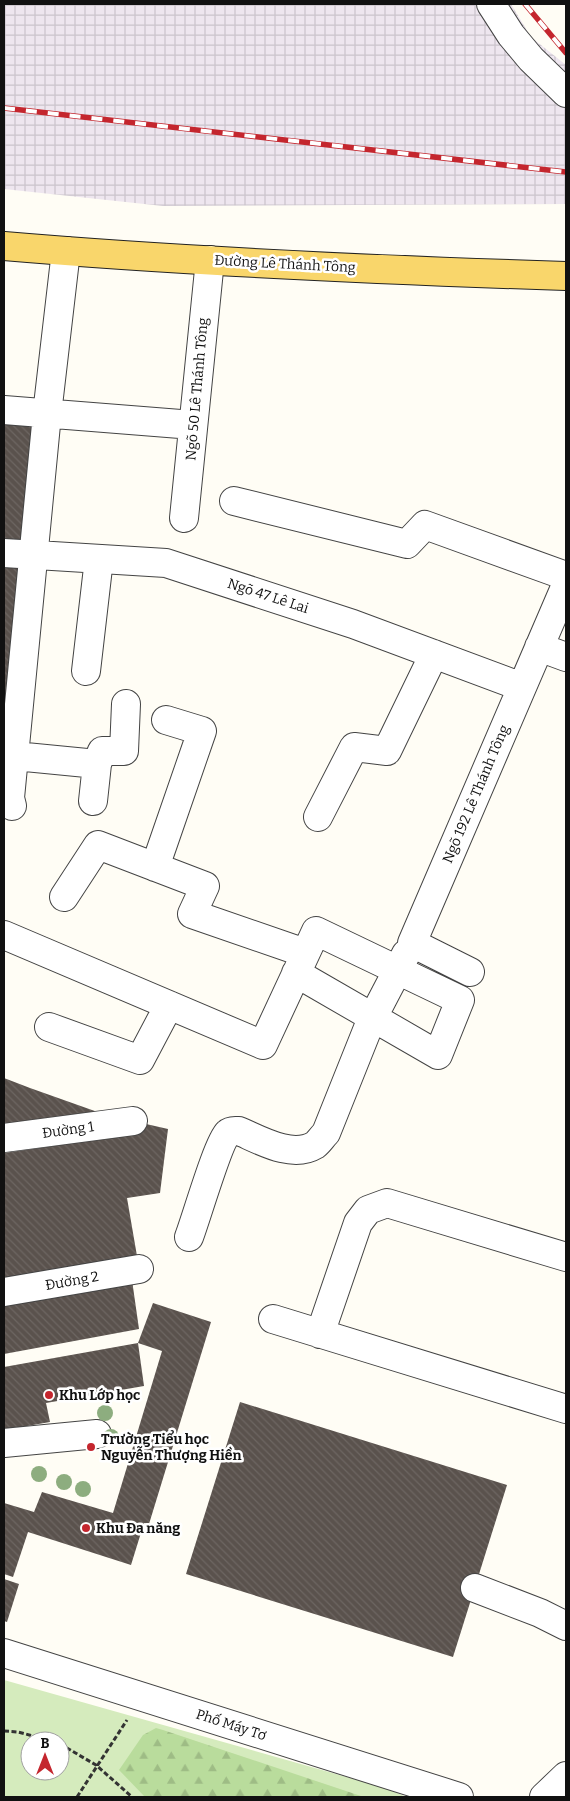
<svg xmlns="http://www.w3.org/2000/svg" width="570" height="1801" font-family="Bitter,serif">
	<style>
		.industrial { fill: url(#industrial-grid) }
		.green { fill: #d5ebbd; fill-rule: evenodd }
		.forest { fill: url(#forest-firs) }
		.building { fill: url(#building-back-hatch) }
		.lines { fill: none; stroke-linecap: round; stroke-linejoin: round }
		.minor-casing { stroke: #444; stroke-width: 30 }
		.major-casing { stroke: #222; stroke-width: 30 }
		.path { stroke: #333; stroke-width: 3; stroke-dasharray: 5 2.5; stroke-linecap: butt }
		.minor { stroke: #fff; stroke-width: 28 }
		.major { stroke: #f9d66b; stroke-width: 28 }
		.rail-casing { stroke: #c4262e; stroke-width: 5.5 }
		.rail { stroke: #fff; stroke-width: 4; stroke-dasharray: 11; stroke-linecap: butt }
		.tree { fill: #8dad7f }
		.poi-dot { fill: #c4262e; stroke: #fff; stroke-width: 2 }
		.labels { text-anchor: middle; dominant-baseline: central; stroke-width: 5; stroke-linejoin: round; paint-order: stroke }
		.street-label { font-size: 14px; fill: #111; stroke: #fff }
		.poi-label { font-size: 14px; font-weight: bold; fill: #111; stroke: #fff; text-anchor: start }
	</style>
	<defs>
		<pattern id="industrial-grid" width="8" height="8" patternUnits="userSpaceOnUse" patternTransform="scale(1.25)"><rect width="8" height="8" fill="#eee6ef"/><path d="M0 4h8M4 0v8" fill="none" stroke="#cbc4cc"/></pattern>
		<pattern id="forest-firs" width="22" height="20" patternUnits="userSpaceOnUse" patternTransform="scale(1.25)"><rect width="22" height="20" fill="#b9dc9c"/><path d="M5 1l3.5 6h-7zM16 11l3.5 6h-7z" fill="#9ebc85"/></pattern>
		<pattern id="building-back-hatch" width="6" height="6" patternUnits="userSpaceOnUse" patternTransform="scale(1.25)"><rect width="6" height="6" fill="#5a524d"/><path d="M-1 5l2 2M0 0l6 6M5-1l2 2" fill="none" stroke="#6d6662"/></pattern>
	</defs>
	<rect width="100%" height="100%" fill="#fffdf5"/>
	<path class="industrial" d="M4 4H511L531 37 566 65V204L163 206 4 189Z"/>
	<path class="green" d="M4 1680 389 1789 406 1797H4ZM30 1741H60V1771H30Z"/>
	<path class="forest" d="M156 1728 163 1730 364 1797H145L119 1770 143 1735Z"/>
	<path class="building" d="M4 417 40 421 29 544 4 543Z
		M4 563 25 565 13 705H4Z
		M4 1078 30 1088 106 1115 4 1129Z
		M133 1121 168 1129 160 1193 127 1198 137 1256 4 1280V1153L101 1139Z
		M132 1280 139 1329 4 1354V1303Z
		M153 1303 211 1322 149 1524 144 1523 131 1565 28 1532 13 1577 4 1574V1503L34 1512 42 1492 113 1513 162 1351 138 1343Z
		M138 1343 144 1386 46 1403 50 1422 4 1430V1367Z
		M240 1402 507 1485 453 1657 186 1574Z
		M4 1579 19 1584 7 1622 4 1621Z"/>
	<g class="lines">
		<g class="minor-casing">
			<path id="minor" d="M491 4 511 35 531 59 566 93
				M4 410 193 425
				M234 501 407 544 425 525 566 576
				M184 518 210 260
				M4 553 166 563 353 624 522 687
				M539 647 566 657
				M86 671 99 559
				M15 756 97 764 102 751H124L126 704
				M93 801 97 764
				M12 806 10 798 47 414 66 251
				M318 817 354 747 387 751 434 654
				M155 867 202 731 166 720
				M64 897 98 845 205 886 192 914 305 953
				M4 935 263 1045 316 931 460 1000 438 1055 296 973
				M470 972 412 943 566 585
				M49 1027 140 1060 169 1005
				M4 1138 133 1121
				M189 1237C196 1219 218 1142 228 1133 231 1130 235 1131 239 1131 260 1140 292 1159 315 1145 319 1142 322 1137 326 1133L370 1023 406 954
				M4 1292 139 1269
				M273 1319 566 1409
				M320 1334 358 1223 368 1210 387 1203 566 1257
				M4 1443 97 1434
				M475 1588 540 1613 566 1626
				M4 1653 459 1797
				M544 1797 566 1776"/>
		</g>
		<g class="major-casing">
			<path id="major" d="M4 246C191 262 379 270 566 276"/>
		</g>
		<path class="path" d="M4 1731 18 1732 52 1741
			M60 1744 96 1765 132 1797
			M77 1797 127 1720"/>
		<use href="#minor" class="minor"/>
		<use href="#major" class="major"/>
		<g class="rail-casing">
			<path id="rail" d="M525 4 566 53
				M4 108 566 172"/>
		</g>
		<use href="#rail" class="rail"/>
	</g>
	<g class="tree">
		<circle cx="105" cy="1413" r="8"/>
		<circle cx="111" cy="1437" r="8"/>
		<circle cx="39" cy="1474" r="8"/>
		<circle cx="64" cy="1482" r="8"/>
		<circle cx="83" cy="1489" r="8"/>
	</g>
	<g class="poi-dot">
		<circle cx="49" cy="1395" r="5"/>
		<circle cx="91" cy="1447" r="5"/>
		<circle cx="86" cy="1528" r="5"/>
	</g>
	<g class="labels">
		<g class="street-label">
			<text transform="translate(285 264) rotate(3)">Đường Lê Thánh Tông</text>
			<text transform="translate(197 389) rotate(-85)">Ngõ 50 Lê Thánh Tông</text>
			<text transform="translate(268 596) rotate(18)">Ngõ 47 Lê Lai</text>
			<text transform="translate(476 794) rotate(-67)">Ngõ 192 Lê Thánh Tông</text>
			<text transform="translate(68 1130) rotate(-8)">Đường 1</text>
			<text transform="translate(72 1281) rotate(-10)">Đường 2</text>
			<text transform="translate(231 1725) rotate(18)">Phố Máy Tơ</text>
		</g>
		<g class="poi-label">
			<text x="59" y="1395">Khu Lớp học</text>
			<text x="101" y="1439">Trường Tiểu học<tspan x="101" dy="16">Nguyễn Thượng Hiền</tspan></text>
			<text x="96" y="1528">Khu Đa năng</text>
		</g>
	</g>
	<rect width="570" height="1801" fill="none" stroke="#111111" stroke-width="10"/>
	<g transform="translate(45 1756)"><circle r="24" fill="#ffffff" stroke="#a0a0a0"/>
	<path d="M0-4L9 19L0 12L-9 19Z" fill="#c4262e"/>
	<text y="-8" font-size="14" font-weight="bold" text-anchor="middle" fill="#111111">B</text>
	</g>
</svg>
